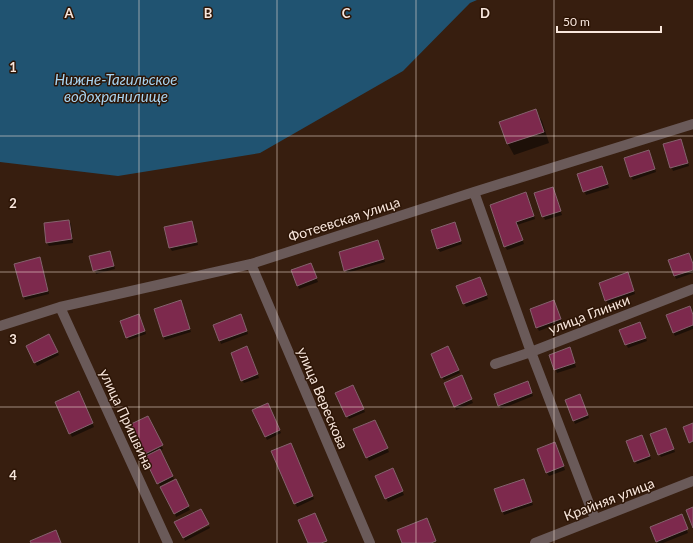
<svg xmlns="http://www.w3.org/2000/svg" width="693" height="543" font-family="Lato,sans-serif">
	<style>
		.water { fill: #205371 }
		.shadow { fill: #0007 }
		.building { fill: #7d294d; stroke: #84626d }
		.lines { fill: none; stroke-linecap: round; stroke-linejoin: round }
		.minor { stroke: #6a5a59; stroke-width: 10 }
		.grid { fill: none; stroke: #f8e6dc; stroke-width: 1; stroke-opacity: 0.55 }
		.labels { text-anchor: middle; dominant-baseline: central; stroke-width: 3; stroke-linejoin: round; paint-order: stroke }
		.street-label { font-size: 14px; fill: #f8e6dc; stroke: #2d1506 }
		.water-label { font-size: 15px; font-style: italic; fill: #a8d4f1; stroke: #2d1506 }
		.grid-label { font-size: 13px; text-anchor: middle; font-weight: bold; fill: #f8e6dc; stroke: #2d1506; stroke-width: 3; stroke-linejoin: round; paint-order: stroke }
	</style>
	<rect width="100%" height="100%" fill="#371e0f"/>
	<path class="water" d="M0 0H477L470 3 403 71 260 153 118 176 0 162Z"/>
	<path class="shadow" d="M535 110 542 121 549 143 514 155 508 144 500 122Z
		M681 140 689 166 673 171 664 145Z
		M650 154 656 172 633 180 631 176Z
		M603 170 609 188 586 195 578 174Z
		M554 191 562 215 545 220 535 193Z
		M526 193 535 219 517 225 524 244 507 250 505 246Z
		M69 221 71 224 73 243 49 246 47 243Z
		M191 222 198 245 172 251 170 248Z
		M455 223 462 244 440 252 438 249Z
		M378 241 385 262 347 273 345 270Z
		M111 255 115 269 96 274 91 257Z
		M670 261 693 264V273L676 279Z
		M41 262 49 294 25 300 15 264Z
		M311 264 318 282 299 289 298 286Z
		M629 276 635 294 608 304 600 283Z
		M480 278 488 299 466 307 457 286Z
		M182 305 191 332 165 340 155 310Z
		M555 305 562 322 539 331 537 327Z
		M693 316V329L675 336 673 332Z
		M141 319 146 334 129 340 127 337Z
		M242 319 248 334 221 344 220 341Z
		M641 327 647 341 628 348 620 330Z
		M50 339 59 355 37 366 27 346Z
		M249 351 259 378 244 383 242 380Z
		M450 351 460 373 444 380 442 377Z
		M571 352 576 367 557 373 550 355Z
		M463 380 473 403 456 410 455 406Z
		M529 385 533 396 501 409 499 405Z
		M355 389 365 412 349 419 347 416Z
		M80 396 94 427 72 437 56 403Z
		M582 399 589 418 575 424 574 421Z
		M269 407 281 433 267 440 253 411Z
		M150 420 163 449 159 451 174 479 160 486 146 453Z
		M377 424 389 452 369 461 355 430Z
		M667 432 675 452 661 457 659 454Z
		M643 439 651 459 637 464 635 461Z
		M557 446 565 470 549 476 547 473Z
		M292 448 314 499 297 507 273 452Z
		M394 472 404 495 388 502 376 476Z
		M525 483 533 505 504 515 503 512Z
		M177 484 190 510 176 517 175 513Z
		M682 518 688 533 663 543H658L651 528Z
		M209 526 210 528 185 541 184 538Z"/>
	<path class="building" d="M536 109 544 132 507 144 499 122Z
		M681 139 688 163 670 168 663 144Z
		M649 150 655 169 630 177 624 158Z
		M602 166 608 184 583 192 577 174Z
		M553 187 561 211 542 217 534 193Z
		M526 192 534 216 516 222 523 240 504 247 490 205Z
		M69 220 72 239 46 243 44 223Z
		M192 221 197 242 169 248 164 227Z
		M455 222 461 241 437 249 431 230Z
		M378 240 384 259 344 271 339 252Z
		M110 251 114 266 93 271 89 256Z
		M689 253 693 264V270L674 276 668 260Z
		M40 257 48 291 23 297 14 264Z
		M311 263 317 278 297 286 291 270Z
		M628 272 634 291 605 301 599 283Z
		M480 277 487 295 463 304 456 286Z
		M181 300 190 329 163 337 154 309Z
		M554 300 561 319 536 328 530 309Z
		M690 306 693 315V325L673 333 666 315Z
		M139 314 145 331 126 338 120 321Z
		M241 314 247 331 219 341 213 325Z
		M640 322 646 338 625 345 619 330Z
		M49 334 58 352 34 363 26 346Z
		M247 346 258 374 241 381 231 353Z
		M448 346 459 370 441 378 431 354Z
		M570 347 575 363 554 370 549 355Z
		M462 375 472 399 454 407 444 383Z
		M528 381 532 393 498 406 494 394Z
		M353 385 364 409 346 417 335 393Z
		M79 391 93 423 69 434 55 402Z
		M580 394 588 415 573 421 565 400Z
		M268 403 280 430 265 437 252 410Z
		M148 416 163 445 145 454 131 424Z
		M375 420 388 448 366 458 353 429Z
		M693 423V441L689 443 683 427Z
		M666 428 674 449 658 455 650 434Z
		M642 435 650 456 634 462 626 441Z
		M555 442 564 466 546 473 537 449Z
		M291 443 313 496 294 504 271 451Z
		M160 449 173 476 157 484 144 457Z
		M393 468 403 491 385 499 375 476Z
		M176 479 189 506 174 514 160 487Z
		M524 479 532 502 502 512 494 489Z
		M693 507V528L686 510Z
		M201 509 209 524 183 538 174 522Z
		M315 513 327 541 321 543H308L298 520Z
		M682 514 688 529 656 542 650 527Z
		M427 518 436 541 431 543H402L397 530Z
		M56 530 61 543H31L30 541Z"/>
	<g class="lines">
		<path class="minor" d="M474 192 531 352 595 519
			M251 264 370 543
			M60 307 168 543
			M0 326 60 307 251 264 474 192 693 124
			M495 364 531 352 693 289
			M535 543 693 481"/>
	</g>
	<path class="grid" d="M139 0V543M277 0V543M416 0V543M554 0V543M0 136H693M0 272H693M0 407H693"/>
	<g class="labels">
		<g class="street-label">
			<text transform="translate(344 219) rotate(-18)">Фотеевская улица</text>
			<text transform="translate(589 314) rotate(-21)">улица Глинки</text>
			<text transform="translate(323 398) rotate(67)">улица Верескова</text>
			<text transform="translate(127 419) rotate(65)">улица Пришвина</text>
			<text transform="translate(609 499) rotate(-21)">Крайняя улица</text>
		</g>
		<g class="water-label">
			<text x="116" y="79">Нижне-Тагильское<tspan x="116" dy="17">водохранилище</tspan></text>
		</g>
	</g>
	<g class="grid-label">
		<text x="69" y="18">A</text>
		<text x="208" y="18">B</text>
		<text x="346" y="18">C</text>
		<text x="485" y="18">D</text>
		<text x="13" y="72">1</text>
		<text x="13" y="208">2</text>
		<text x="13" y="344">3</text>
		<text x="13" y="480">4</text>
	</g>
	<path d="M557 26v6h104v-6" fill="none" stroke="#f8e6dc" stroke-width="2"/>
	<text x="563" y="26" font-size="12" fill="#f8e6dc" stroke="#2d1506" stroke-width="3" paint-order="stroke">50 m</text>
</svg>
